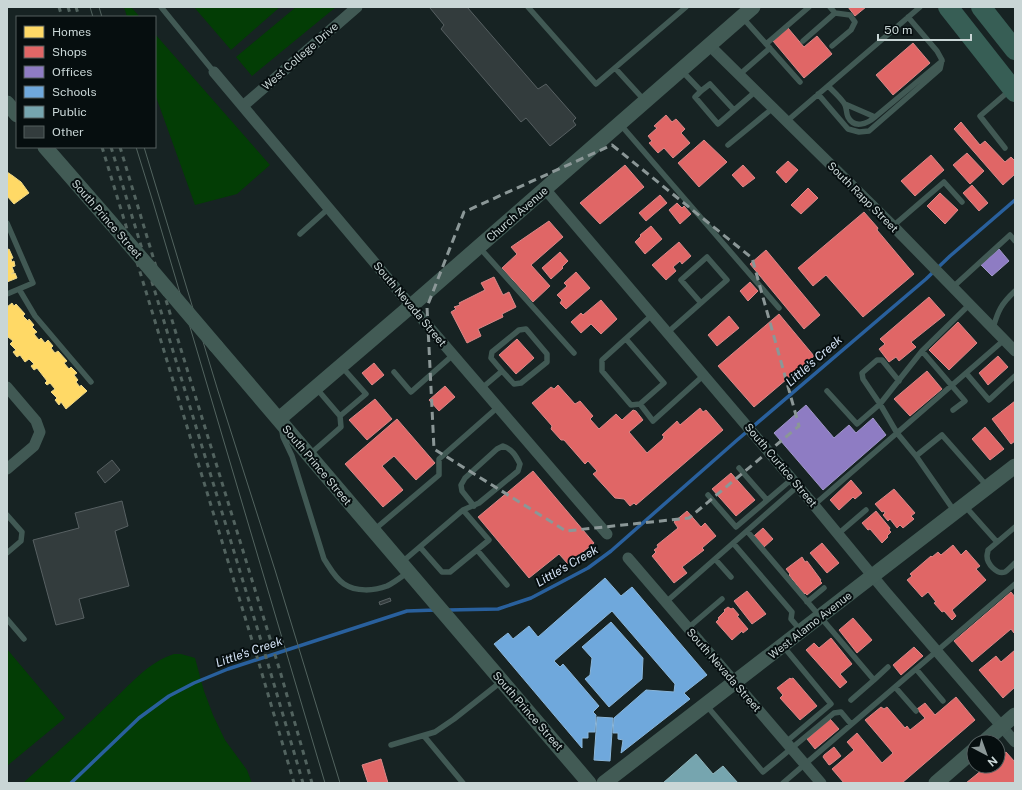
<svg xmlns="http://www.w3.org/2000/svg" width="1022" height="790" font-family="'Public Sans',sans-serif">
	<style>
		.green { fill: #033d05 }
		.homes { fill: #ffd966; stroke: #efd888 }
		.shops { fill: #e06666; stroke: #d98888 }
		.offices { fill: #8e7cc3; stroke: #a097c9 }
		.schools { fill: #6fa8dc; stroke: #8ab6da }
		.public { fill: #76a5af; stroke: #8fb4bb }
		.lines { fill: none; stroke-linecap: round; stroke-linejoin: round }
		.stream { stroke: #29609d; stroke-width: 3.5 }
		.building { fill: #333c3d; stroke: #576062 }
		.lane { stroke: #415954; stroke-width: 5.5 }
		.street { stroke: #415954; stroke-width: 11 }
		.secondary { stroke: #425b55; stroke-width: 15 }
		.highway { stroke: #375e55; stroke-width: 20 }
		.tram { stroke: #52635f; stroke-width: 1 }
		.rail { stroke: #52635f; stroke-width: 3; stroke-dasharray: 5 5; stroke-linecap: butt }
		.secondary-bridge { stroke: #425b55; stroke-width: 15 }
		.marked { fill: none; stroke: #8b9797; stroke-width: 3; stroke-dasharray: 8 5; stroke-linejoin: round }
		.labels { text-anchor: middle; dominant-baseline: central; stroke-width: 4; stroke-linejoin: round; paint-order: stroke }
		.street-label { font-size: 11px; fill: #c9d6d6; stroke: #060e0f }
		.water-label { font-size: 12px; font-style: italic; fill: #d4e3f6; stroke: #060e0f }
	</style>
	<rect width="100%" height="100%" fill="#172323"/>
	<path class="green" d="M124 7H131L140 17H127Z
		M194 7H280L231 50Z
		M296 7H336L252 76 236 57Z
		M155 34 270 165 237 194 195 205 155 94Z
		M7 649 65 718 7 766Z
		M174 654H181L195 658 204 691 213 715 225 740 247 770 252 783H23C52 757 81 731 109 704 129 686 148 662 174 654Z"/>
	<path class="homes" d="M7 172 13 176 21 182 29 193 14 204 7 196Z
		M9 249 13 258 11 259 12 262 14 261 15 266 12 267 14 272 11 274 15 273 17 278 7 282V250Z
		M12 303 14 306 16 304 25 314 23 316 28 321 29 319 34 325 32 327 37 332 34 334 39 340 41 338 45 343 48 340 53 346 51 348 55 353 58 351 67 361 64 363 69 369 71 367 77 373 74 375 78 380 76 382 80 387 81 385 87 391 66 409 61 402 59 405 55 400 57 398 51 392 55 389 50 383 47 385 45 383 47 381 37 368 34 370 31 366 34 364 29 359 25 362 20 355 17 357 13 352 16 350 10 344 13 341 8 337 7 338V307Z"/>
	<path class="shops" d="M848 7H866L855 16Z
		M788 28 804 47 817 36 832 54 804 78 773 41Z
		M913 43 930 63 893 95 876 75Z
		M666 115 672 122 676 119 685 129 681 133 690 143 673 158 664 148 658 153 649 143 652 141 648 136 657 128 654 126Z
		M961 122 980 145 985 141 1005 162 1011 157 1015 161V174L1003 185 954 129Z
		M704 140 727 162 699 187 678 163Z
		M967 153 984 171 970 184 953 165Z
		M931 155 944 170 915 196 901 181Z
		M788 161 798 170 786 183 776 172Z
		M625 165 644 187 600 224 580 203Z
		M743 165 755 178 743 187 732 175Z
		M972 185 988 203 979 211 963 193Z
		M808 188 818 198 801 214 791 205Z
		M940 193 958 210 945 224 927 206Z
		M660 195 667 203 646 221 639 213Z
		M677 203 682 208 684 206 691 214 680 224 669 210Z
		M864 212 878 228 877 230 914 274 863 317 826 275 813 286 798 268Z
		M549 221 563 237 531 265 550 286 533 302 502 268 517 254 511 247Z
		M651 226 662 239 645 254 635 242 641 236 640 235Z
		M679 242 691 256 682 264 680 261 673 267 676 271 666 280 652 265Z
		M766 250 820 315 804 329 750 264Z
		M560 252 568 261 562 267 563 268 551 279 542 268Z
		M576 272 590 288 566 309 560 303 562 300 557 295 567 286 564 283Z
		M494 277 503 295 509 292 516 307 502 314 503 317 478 329 481 336 467 343 451 312 456 309 454 307 460 305 459 303 485 290 481 283Z
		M750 282 758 291 748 301 740 291Z
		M929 297 945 315 911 342 916 347 899 361 896 357 889 362 879 349 885 344 880 339Z
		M601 300 617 319 601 334 591 324 581 333 571 322 581 313 583 315Z
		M779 314 814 356 754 407 718 366Z
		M729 316 739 328 717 346 708 335Z
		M958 322 977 343 949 370 929 350Z
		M517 339 534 358 516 374 499 355Z
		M998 356 1008 367 988 385 979 373Z
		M374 363 384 375 372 385 362 373Z
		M927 371 942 389 910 416 894 399Z
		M558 385 575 404 580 401 593 416 590 419 599 429 616 414 622 420 633 410 636 411 643 420 629 432 647 453 663 439 664 436 662 435 677 421 680 425 700 408 703 412 706 410 723 430 636 505 634 503 630 506 624 499 615 498 593 474 597 471 588 461 585 464 564 440H561L551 429 552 426 532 403 551 387 554 389Z
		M445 386 455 397 439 411 429 400Z
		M375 399 392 419 367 440 349 420Z
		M1015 401V441L1011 444 992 419Z
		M397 419 435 463 416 480 394 456 382 466 403 490 383 507 345 464Z
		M985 427 1004 449 990 460 972 439Z
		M533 471 594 543 568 564 559 554 529 578 478 517Z
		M731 473 755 500 736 516 712 489Z
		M851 480 862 493 855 499 853 497 839 510 830 500Z
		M894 489 915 513 911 516 914 519 903 528 900 525 897 528 890 519 888 521 883 515 885 513 884 511 882 512 875 504Z
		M687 511 701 527 705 523 716 536 702 548 704 550 682 567 687 573 674 583 652 556 656 552 654 550 658 547 657 545 678 528 674 522Z
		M876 511 890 528 889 530 891 532 887 536 888 537 882 543 870 529 868 530 862 523Z
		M763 528 773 539 764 547 754 536Z
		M822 543 839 563 827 573 810 553Z
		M953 545 961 555 966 550 980 566 976 569 986 580 952 610 956 616 952 620 944 611 942 612 934 603 936 602 928 592 922 597 907 580 912 576 910 574 931 556 932 557 938 552 941 555Z
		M802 557 805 562 807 561 821 580 820 581 822 583 807 595 805 593 804 594 789 575 790 574 786 569Z
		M747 591 766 614 752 624 734 601Z
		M1011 592 1015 597V632L1014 633 1011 629 972 662 954 641Z
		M728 607 731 609 733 608 739 615 737 616 748 629 743 633 742 631 732 640 716 622 719 619 718 618 725 611 724 610Z
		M853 618 872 640 857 653 839 630Z
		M831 638 852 664 840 674 847 682 840 688 806 650 814 643 819 648Z
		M914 647 923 656 901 675 893 665Z
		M1015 650V687L1003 698 979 670 996 656 1001 662Z
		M790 678 791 679 793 678 817 706 800 720 780 698 783 695 777 688Z
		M956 697 975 720 902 783H844L832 769 854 750 847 742 857 733 882 763 893 753 865 720 881 707 884 709 887 707 905 728 907 726 910 730 925 718 917 709 925 703 935 715Z
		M830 719 839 729 815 749 807 739Z
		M834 747 841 756 831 764 829 765 823 757 824 755Z
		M1006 752 1015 762V783H966L982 770 983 771 989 766H998V758Z
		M381 759 388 783H368L362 765Z"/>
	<path class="offices" d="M999 249 1009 261 992 276 981 265Z
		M806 405 834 438 849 425 856 433 873 418 886 435 823 490 774 433Z"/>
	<path class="schools" d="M605 578 621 596 632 587 707 675 684 693 690 699 621 753 623 740 618 739V733H613L614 718 646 690 674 692 675 684 612 611 554 661 560 667 563 664 599 706 593 712 596 715 595 732H588V738H582V748L494 644 508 633 513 639 529 626 538 637Z
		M611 622 643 658 642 679 609 707 585 679 590 675 592 658 582 647Z
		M597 717 613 718 610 761 594 760Z"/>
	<path class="public" d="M696 754 713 774 723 766 738 783H663Z"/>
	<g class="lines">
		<path class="stream" d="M448 610 498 609 531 598 588 568 611 551 736 441 926 279 950 256 1015 200
			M71 783 139 718 169 696 194 683 228 669 407 611 436 610"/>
	</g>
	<path class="building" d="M431 7H467L538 89 546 84 576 118 573 121 576 125 550 146 526 118 521 122 441 29 444 25 430 8Z
		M112 460 120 470 105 483 97 472Z
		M122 501 128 526 115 531 129 586 79 599 84 618 56 625 33 540 79 528 75 513Z
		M390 598 391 601 380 605 379 602Z"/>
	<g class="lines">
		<path class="lane" d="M161 7 214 72
			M528 7 596 84 686 7
			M830 7 835 13 850 15 855 22 851 30 832 46
			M742 17 800 82
			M803 41 835 13
			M766 44 809 7
			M615 68 645 101
			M681 70 701 91 695 97 718 124 756 91
			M739 75 770 48
			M828 86C832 90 843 100 845 105 847 109 846 113 848 117 854 129 867 124 875 117L942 61
			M701 91 710 84 734 110
			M818 94 848 129 859 132 869 131 940 69 942 60 937 51 908 17
			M845 104 875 117
			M787 121 920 7
			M620 124 779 308
			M728 145 773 108
			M1005 148 980 116 1009 91
			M7 223 33 283 7 294
			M893 226 944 182 962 202
			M300 234 329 208
			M479 247 574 353
			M953 287 1010 235 1015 241
			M19 289 35 316 91 382
			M993 328C998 311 1001 304 1015 291
			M667 333 727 280 707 257 681 280 701 303
			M626 339 664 383 640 404 631 405 602 371V360L652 315
			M922 351 965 401 953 410
			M394 372 411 392 453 355
			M966 373 989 400 1015 376
			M899 381 882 360H877L862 373 863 379 880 404 897 433 916 456
			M482 388 502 371 491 358 492 352 519 330 526 329 547 354V362L521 383 514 384 502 371
			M827 391 857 424 880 404 922 351 970 304
			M640 404 653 421 704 375
			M340 416 366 394 342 367
			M282 431 283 437 292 456 324 559C330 568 335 578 344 584 356 592 374 591 387 586 395 582 401 577 408 572
			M309 455 341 427 340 416 317 389
			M739 468 767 500
			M708 495 736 527 792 479
			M814 505 1004 340
			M964 505 997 542
			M955 512 916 456 942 435 987 486
			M7 515 22 532 21 541 7 553
			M1015 527 988 550C988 552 987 554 987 556 987 564 997 575 1005 572 1008 570 1012 566 1015 563
			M374 530 439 475V459L498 407
			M747 531 874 680 851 700
			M838 534 866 510
			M733 543 792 612 791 619 801 631
			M420 547 442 572H450L489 540 463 510
			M477 550 507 585
			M715 559 731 577
			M401 563 463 510 479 503 518 471 520 464C516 456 512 449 503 446L497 449 465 478 461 485 462 491 474 506
			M666 602 798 486
			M807 602 824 588
			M7 619 24 639
			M688 628 722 599
			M783 646 831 704 786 742
			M916 669 943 701
			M874 680 888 667
			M895 687 916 711
			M706 705 763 772 834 713 841 712 851 724
			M424 736 463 783
			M391 745 435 732 454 719 502 681
			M783 783 1015 584"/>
		<path class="street" d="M709 45 893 226 1015 351
			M214 72 411 306 607 534
			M243 106 357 7
			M545 189 814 505 885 591 1015 742
			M7 387 36 421 40 432 34 446 7 469
			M628 558 821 783"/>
		<path class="secondary" d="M7 103 17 115
			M45 147 112 224
			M216 346 401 563 589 783
			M279 419 411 306 753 7
			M984 742 1015 715
			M604 783 1015 466
			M936 783 974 750"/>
		<path class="highway" d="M948 7 1015 92
			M981 7 1015 50"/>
		<path class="tram" d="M90 7 93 17
			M99 7 102 17
			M136 147 153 202 325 783
			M144 147 218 391 275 570 340 783"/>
		<path class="rail" d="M59 7 62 17
			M68 7 71 17
			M76 7 79 17
			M102 147 258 660 294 783
			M111 147 266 657 303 783
			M120 147 175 330 280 671 312 783"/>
		<path class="secondary-bridge" d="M112 224 216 346"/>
	</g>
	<path class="marked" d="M612 145 752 258 799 426 689 518 566 531 434 449 427 307 464 212Z"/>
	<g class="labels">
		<g class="street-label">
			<text transform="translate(300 56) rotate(-41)">West College Drive</text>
			<text transform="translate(863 197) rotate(45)">South Rapp Street</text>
			<text transform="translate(517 214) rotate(-41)">Church Avenue</text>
			<text transform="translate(107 219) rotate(49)">South Prince Street</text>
			<text transform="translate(410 304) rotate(50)">South Nevada Street</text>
			<text transform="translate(317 465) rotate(50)">South Prince Street</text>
			<text transform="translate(781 465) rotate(50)">South Curtice Street</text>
			<text transform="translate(810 625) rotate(-38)">West Alamo Avenue</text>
			<text transform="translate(724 670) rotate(49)">South Nevada Street</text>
			<text transform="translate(528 711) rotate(49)">South Prince Street</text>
		</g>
		<g class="water-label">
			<text transform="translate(814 361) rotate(-41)">Little's Creek</text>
			<text transform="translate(567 566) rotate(-30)">Little's Creek</text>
			<text transform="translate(249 652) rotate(-19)">Little's Creek</text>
		</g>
	</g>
	<rect width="1022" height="790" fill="none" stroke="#c9d6d6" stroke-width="16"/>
	<rect x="16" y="16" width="140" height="132" fill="#060e0f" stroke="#545e5f"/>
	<rect x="24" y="26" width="20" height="12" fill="#ffd966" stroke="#545e5f"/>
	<text x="52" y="36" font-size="12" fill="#c9d6d6">Homes</text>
	<rect x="24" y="46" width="20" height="12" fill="#e06666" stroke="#545e5f"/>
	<text x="52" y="56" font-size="12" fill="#c9d6d6">Shops</text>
	<rect x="24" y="66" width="20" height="12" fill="#8e7cc3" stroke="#545e5f"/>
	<text x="52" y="76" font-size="12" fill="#c9d6d6">Offices</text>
	<rect x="24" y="86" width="20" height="12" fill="#6fa8dc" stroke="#545e5f"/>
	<text x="52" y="96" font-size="12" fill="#c9d6d6">Schools</text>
	<rect x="24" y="106" width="20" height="12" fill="#76a5af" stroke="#545e5f"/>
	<text x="52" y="116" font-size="12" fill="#c9d6d6">Public</text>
	<rect x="24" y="126" width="20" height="12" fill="#333c3d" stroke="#545e5f"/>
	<text x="52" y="136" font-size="12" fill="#c9d6d6">Other</text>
	<g transform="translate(986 754) rotate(139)"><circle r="19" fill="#060e0f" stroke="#545e5f"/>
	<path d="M0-3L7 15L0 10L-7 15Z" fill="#8b9797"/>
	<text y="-6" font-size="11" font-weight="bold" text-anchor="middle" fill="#c9d6d6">N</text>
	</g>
	<path d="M878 34v6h93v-6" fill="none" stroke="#c9d6d6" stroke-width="2"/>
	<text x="884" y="34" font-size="12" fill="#c9d6d6" stroke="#060e0f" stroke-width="3" paint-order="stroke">50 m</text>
</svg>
